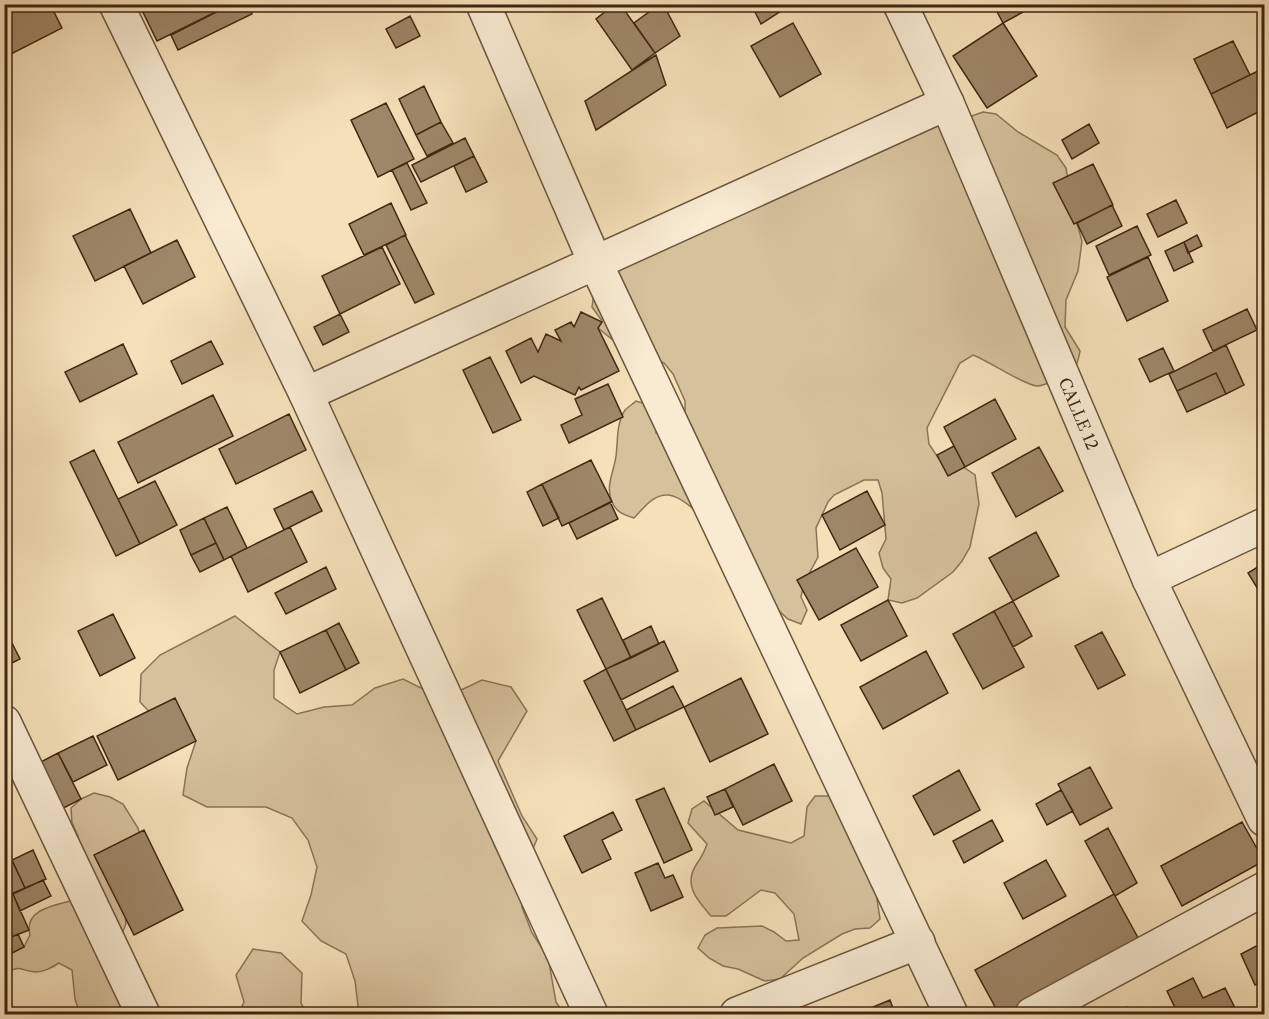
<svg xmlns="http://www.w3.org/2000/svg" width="1269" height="1019" font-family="'Libre Caslon Text',serif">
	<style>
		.green { fill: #d6c19d; stroke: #8a7456; stroke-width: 1.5 }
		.building { fill: #9e8768; stroke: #3f2710; stroke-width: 1.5 }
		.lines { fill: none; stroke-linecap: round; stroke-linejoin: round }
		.minor-casing { stroke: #6c553a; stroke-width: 36 }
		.minor { stroke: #f8ebd2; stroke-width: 33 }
		.labels { text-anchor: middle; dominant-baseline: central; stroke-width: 6; stroke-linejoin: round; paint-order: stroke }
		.street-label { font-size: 16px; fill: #3f2710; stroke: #f8ebd2 }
	</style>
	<rect width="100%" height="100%" fill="#f5e0ba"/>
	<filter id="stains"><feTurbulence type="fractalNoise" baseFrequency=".00333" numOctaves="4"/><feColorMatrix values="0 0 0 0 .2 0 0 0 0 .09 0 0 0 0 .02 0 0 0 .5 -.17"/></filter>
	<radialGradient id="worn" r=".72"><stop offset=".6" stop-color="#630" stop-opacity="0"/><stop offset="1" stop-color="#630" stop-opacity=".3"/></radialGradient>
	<path class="green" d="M983 112 996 114 1018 132 1057 155 1066 168 1074 213 1082 241 1078 271 1066 300 1065 327 1080 351C1077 369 1073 375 1055 381 1050 382 1042 386 1037 386 1024 385 989 361 973 355L960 363 927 428 929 444 939 459 953 460 975 475 979 504 970 547 962 561 953 572 917 598 902 603 888 600 891 579 883 568 879 553 886 539 882 493 878 480H864L834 495 828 502 816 528 818 557 804 583 801 597 807 610 801 624 788 619 778 610C759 586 695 494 667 495 652 495 643 509 634 518 624 515 616 512 612 502 605 487 614 471 616 456 618 441 616 424 625 410 628 407 633 404 636 401L649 405 656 417V433L669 438 685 416V401L673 374 664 363 623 348 598 328 602 321 592 307 594 293 610 266 944 113 969 117Z
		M235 616 280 652 274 670V698L297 714 324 707 352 705 375 688 403 679 429 692H457L482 680 511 687 527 711 498 761 522 816 537 839 527 863 523 878 522 907 532 933 548 957 556 1002 564 1014H359L355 981 346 954 321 941 302 921 311 895 317 867 308 840 292 818 266 807H207L183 795 187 768 196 741 187 731 160 723 140 702 141 674 160 655Z
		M94 793 110 797 123 804 138 828 142 842 123 895 126 924 121 936 148 1014H80L75 999 72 970 59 963C51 968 44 972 35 972 19 971 24 964 5 973V956L24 947 30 935C23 909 56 905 74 900L81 851 78 836 72 823 71 808 81 799Z
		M815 796H830L840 807 875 886 880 919 870 928 855 929 842 934 803 958 780 979 765 981 738 969 723 966 709 958 698 948 705 935 717 928 762 926 774 932 786 941 799 940 794 914 775 893 761 890 726 916H711C698 901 683 886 696 865 701 858 704 853 707 844L688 823 692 809 704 801 738 830 791 843 804 836 807 807Z
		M253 949 281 953 302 973 301 1003 307 1014H238L244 1002 236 975Z"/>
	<path class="building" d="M21 4H50L62 28 9 55 4 45V13Z
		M139 4H232L157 41Z
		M232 4H248L252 14 178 50 171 35Z
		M615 4H620L655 53 632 70 596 19Z
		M660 4H663L680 36 655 53 634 23Z
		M751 4H792L761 24Z
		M993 4H1036V5L1003 23Z
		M410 16 420 36 396 48 386 29Z
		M793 23 821 74 780 97 751 46Z
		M1003 23 1037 76 987 108 953 56Z
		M1233 41 1250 75 1211 94 1194 59Z
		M656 55 666 85 596 130 585 101Z
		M1264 68V109L1227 128 1211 94Z
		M424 86 441 122 416 135 399 99Z
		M386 103 414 159 378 177 351 120Z
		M441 122 453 143 427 156 416 135Z
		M1089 124 1099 143 1072 159 1062 140Z
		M465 138 474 156 421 182 412 165Z
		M474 156 487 182 466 192 454 166Z
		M407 163 427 203 411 210 392 170Z
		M1093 164 1113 205 1074 224 1053 183Z
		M1176 200 1187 223 1158 237 1147 214Z
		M391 203 406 235 364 255 349 224Z
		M1112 205 1122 226 1087 244 1077 223Z
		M130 209 151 253 95 281 73 236Z
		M1137 226 1151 255 1109 275 1096 246Z
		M405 235 434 294 415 303 386 245Z
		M1197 235 1202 246 1188 253 1184 242Z
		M177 240 195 277 143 304 124 266Z
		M1184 242 1193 262 1174 271 1165 251Z
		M382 247 400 284 340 314 322 276Z
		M1148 257 1168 301 1127 321 1107 277Z
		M1247 309 1257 330 1213 351 1203 330Z
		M581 312 602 322 598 328 619 371 581 390 579 387 575 395 534 376 521 383 506 351 531 338 538 352 546 334 561 341 555 330 571 322 574 327Z
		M340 314 349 332 323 345 314 327Z
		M211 341 223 364 182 384 171 361Z
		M123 344 137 374 80 402 65 372Z
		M1226 345 1244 385 1226 394 1216 373 1177 391 1169 374Z
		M1163 348 1174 371 1150 382 1139 359Z
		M490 357 521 420 493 433 463 370Z
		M1216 373 1226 394 1187 412 1177 391Z
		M608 384 623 417 569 443 561 425 582 415 575 399Z
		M213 395 233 436 138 483 118 442Z
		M995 399 1016 439 965 467 944 427Z
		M289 414 306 450 236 484 219 449Z
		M954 446 965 467 948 476 937 455Z
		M1039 447 1063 491 1016 517 992 473Z
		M94 450 140 544 116 556 70 462Z
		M591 460 612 502 562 526 542 484Z
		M155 481 177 525 140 544 118 499Z
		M542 484 559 518 543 526 527 492Z
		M312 491 322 511 284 530 274 509Z
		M867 491 885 525 840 550 822 515Z
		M610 502 618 519 577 539 569 523Z
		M227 507 247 548 224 560 204 518Z
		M204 518 216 543 191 555 180 530Z
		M290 527 307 562 248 592 231 556Z
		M1036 532 1059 576 1013 601 989 558Z
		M216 543 224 560 200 572 191 555Z
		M856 548 878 587 819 620 797 580Z
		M1264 563V599L1248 573Z
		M326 567 336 589 286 614 275 593Z
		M602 598 631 658 606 669 577 610Z
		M888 600 907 636 861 661 841 625Z
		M1013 601 1032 636 1013 647 994 611Z
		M994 611 1024 667 983 689 953 634Z
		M113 614 135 658 100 676 78 631Z
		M339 623 359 663 346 670 326 630Z
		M651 626 659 644 631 658 623 640Z
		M326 630 346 670 300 693 280 652Z
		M1102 632 1125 675 1098 689 1075 646Z
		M10 639 20 659 4 667V641Z
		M664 641 678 671 621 700 606 669Z
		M926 651 948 693 883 729 860 687Z
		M606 669 636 730 614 741 584 681Z
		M741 678 768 734 710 762 684 707Z
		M673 686 684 707 636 730 626 710Z
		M175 698 196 741 118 780 97 736Z
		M93 736 107 765 73 782 58 753Z
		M58 753 81 799 56 812 33 766Z
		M774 764 792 801 743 825 725 789Z
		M1090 767 1112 808 1080 825 1058 784Z
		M959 770 980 810 934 835 913 796Z
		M664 788 692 850 664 863 636 800Z
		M725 789 733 807 715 815 707 797Z
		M1061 790 1073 811 1047 825 1036 804Z
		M613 812 622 830 602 840 611 859 582 873 564 836Z
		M992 820 1003 841 964 863 953 841Z
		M1242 822 1264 861 1182 906 1161 866Z
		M1108 828 1137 883 1115 896 1085 841Z
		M144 830 183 910 134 935 94 855Z
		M33 850 46 879 25 888 12 860Z
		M8 852 25 888 4 897V854Z
		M1046 860 1066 896 1023 919 1004 883Z
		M658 863 665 878 673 875 683 897 651 911 635 873Z
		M43 880 51 896 20 911 13 894Z
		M13 894 29 930 4 940V897Z
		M1114 894 1142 945 1016 1014H999L975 970Z
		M18 934 24 947 6 956 4 940Z
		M1264 942V980L1255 985 1241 954Z
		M1193 978 1203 998 1225 988 1234 1006 1216 1014H1178L1167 991Z
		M890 1000 895 1014H856Z
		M1127 1007 1131 1014H1112Z"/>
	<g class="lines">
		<g class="minor-casing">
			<g id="minor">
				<path d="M116 4 306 394 591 1014"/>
				<path d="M483 4 595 262 951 1014"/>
				<path id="s1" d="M900 4 947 103 1149 579 1264 819"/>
				<path d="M306 394 947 103"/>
				<path d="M1149 579 1264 525"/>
				<path d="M4 722 143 1014"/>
				<path d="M737 1014 918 942"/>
				<path d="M1032 1014 1264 889"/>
			</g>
		</g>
		<use href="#minor" class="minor"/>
	</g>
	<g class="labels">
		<g class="street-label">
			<text stroke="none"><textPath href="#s1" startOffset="447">CALLE 12</textPath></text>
		</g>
	</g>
	<rect width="1269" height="1019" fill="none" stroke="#f5e0ba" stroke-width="24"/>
	<rect x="6" y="6" width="1257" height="1007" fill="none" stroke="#3f2710" stroke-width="3"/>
	<rect x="12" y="12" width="1245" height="995" fill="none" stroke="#3f2710" stroke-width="1.5"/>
	<rect width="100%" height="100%" filter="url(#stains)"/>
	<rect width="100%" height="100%" fill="url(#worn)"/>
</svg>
